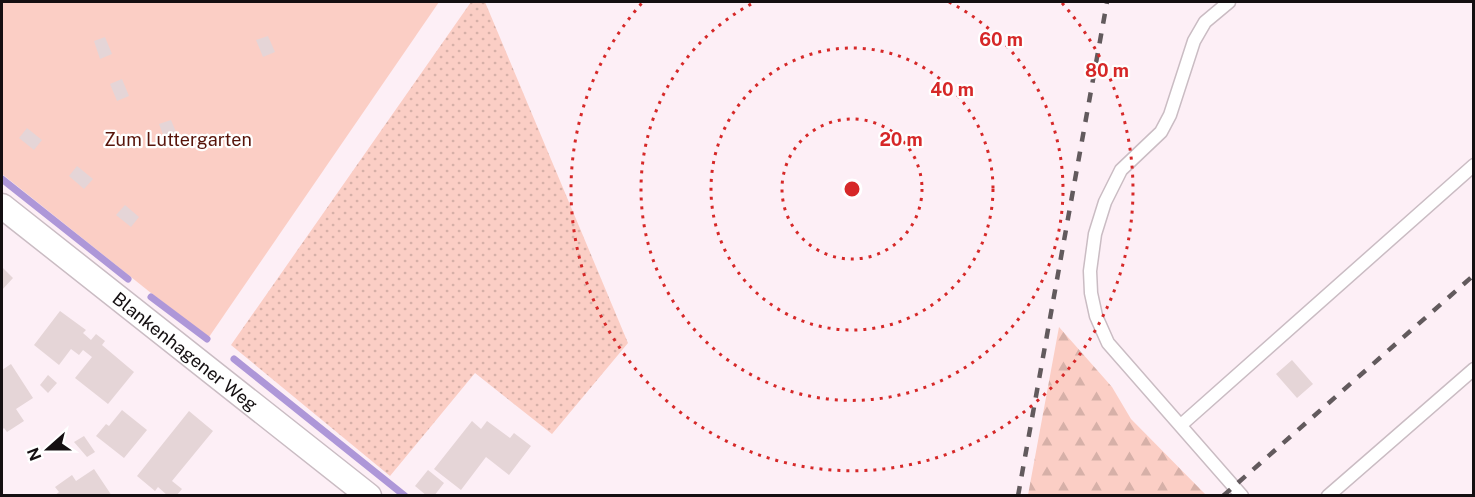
<svg xmlns="http://www.w3.org/2000/svg" width="1475" height="497" font-family="'Public Sans',sans-serif">
	<style>
		.grass { fill: url(#grass-dots) }
		.forest { fill: url(#forest-firs) }
		.garden { fill: #fbcec5 }
		.lines { fill: none; stroke-linecap: round; stroke-linejoin: round }
		.stream { stroke: #ae97d8; stroke-width: 7 }
		.building { fill: #e5d5d7 }
		.service-casing { stroke: #cabcc3; stroke-width: 15 }
		.minor-casing { stroke: #cabcc3; stroke-width: 27 }
		.service { stroke: #fff; stroke-width: 12 }
		.minor { stroke: #fff; stroke-width: 24 }
		.rail { stroke: #625a5d; stroke-width: 4.5; stroke-dasharray: 10 10; stroke-linecap: butt }
		.ring { fill: none; stroke: #d62828; stroke-width: 3; stroke-dasharray: 3 6 }
		.labels { text-anchor: middle; dominant-baseline: central; stroke-width: 4.5; stroke-linejoin: round; paint-order: stroke }
		.park-label { font-size: 18px; fill: #57140a; stroke: #fff }
		.street-label { font-size: 18px; fill: #140f11; stroke: #fff }
		.centre { fill: #d62828; stroke: #fff; stroke-width: 3 }
		.ring-label { font-size: 18px; text-anchor: middle; font-weight: bold; fill: #d62828; stroke: #fff; stroke-width: 4.5; stroke-linejoin: round; paint-order: stroke }
	</style>
	<defs>
		<pattern id="grass-dots" width="8" height="8" patternUnits="userSpaceOnUse" patternTransform="scale(1.5)"><rect width="8" height="8" fill="#fbcec5"/><path d="M2 2h.1M6 6h.1" fill="none" stroke="#d6b0a8" stroke-width="1.8" stroke-linecap="round"/></pattern>
		<pattern id="forest-firs" width="22" height="20" patternUnits="userSpaceOnUse" patternTransform="scale(1.5)"><rect width="22" height="20" fill="#fbcec5"/><path d="M5 1l3.5 6h-7zM16 11l3.5 6h-7z" fill="#d6b0a8"/></pattern>
	</defs>
	<rect width="100%" height="100%" fill="#fdeff6"/>
	<path class="grass" d="M471 2H485L628 343 552 434 475 373 390 476 231 345Z"/>
	<path class="forest" d="M1059 327 1112 387 1131 419 1206 495H1028Z"/>
	<path class="garden" d="M2 2H439L209 337 151 293 2 174Z"/>
	<g class="lines">
		<path class="stream" d="M2 179 128 279
			M151 297 207 339
			M234 359 405 496"/>
	</g>
	<path class="building" d="M268 36 275 52 263 57 256 40Z
		M105 37 112 54 100 59 94 41Z
		M122 79 129 96 117 101 110 84Z
		M171 120 178 137 166 142 159 124Z
		M27 128 42 140 34 150 19 138Z
		M77 166 93 179 84 189 69 176Z
		M125 205 139 217 131 227 116 215Z
		M2 267 13 278 2 290Z
		M60 311 86 330 83 333 91 340 96 334 105 341 102 345 134 372 108 404 75 378 92 357 83 350 79 355 71 349 59 365 34 345Z
		M1292 360 1313 384 1297 398 1276 374Z
		M11 364 33 398 16 409 24 421 7 432 4 428 2 430V370Z
		M48 375 57 383 48 393 40 385Z
		M122 410 147 430 124 458 96 436 106 424 109 426Z
		M189 411 213 431 172 481 182 489 176 496H168L158 487 155 491 137 476Z
		M472 421 481 429 487 421 510 438 514 433 531 446 509 475 486 457 461 490 434 469Z
		M84 436 95 452 87 457 74 442Z
		M94 469 112 496H54L59 492 55 487 72 475 76 481Z
		M428 470 444 483 434 496H427L415 486Z"/>
	<g class="lines">
		<g class="service-casing">
			<path id="service" d="M1229 2 1205 22 1194 41 1170 115 1161 132 1121 170 1105 202 1095 234 1090 271 1091 293 1096 316 1108 343 1242 496
				M1181 425 1474 165
				M1328 496 1474 369"/>
		</g>
		<g class="minor-casing">
			<g id="minor">
				<path id="s1" d="M2 206 369 496"/>
			</g>
		</g>
		<use href="#service" class="service"/>
		<use href="#minor" class="minor"/>
		<path class="rail" d="M1018 496 1107 2
			M1223 496 1474 275"/>
	</g>
	<g class="ring">
		<circle cx="852" cy="189" r="70"/>
		<circle cx="852" cy="189" r="141"/>
		<path d="M949 2A211 211 0 1 1 755 2"/>
		<path d="M1062 3A281 281 0 1 1 642 3"/>
	</g>
	<g class="labels">
		<g class="park-label">
			<text x="178" y="139">Zum Luttergarten</text>
		</g>
		<g class="street-label">
			<text stroke="none"><textPath href="#s1" startOffset="234">Blankenhagener Weg</textPath></text>
		</g>
	</g>
	<circle cx="852" cy="189" r="9" class="centre"/>
	<g class="ring-label">
		<text x="1001" y="46">60 m</text>
		<text x="1107" y="77">80 m</text>
		<text x="952" y="96">40 m</text>
		<text x="901" y="146">20 m</text>
	</g>
	<rect width="1475" height="497" fill="none" stroke="#140f11" stroke-width="6"/>
	<g transform="translate(48 449) rotate(249)" stroke="#ffffff" stroke-width="4.5" paint-order="stroke">
	<path d="M0-4.5L10 22L0 15L-10 22Z" fill="#140f11"/>
	<text y="-9" font-size="16" font-weight="bold" text-anchor="middle" fill="#140f11">N</text>
	</g>
</svg>
